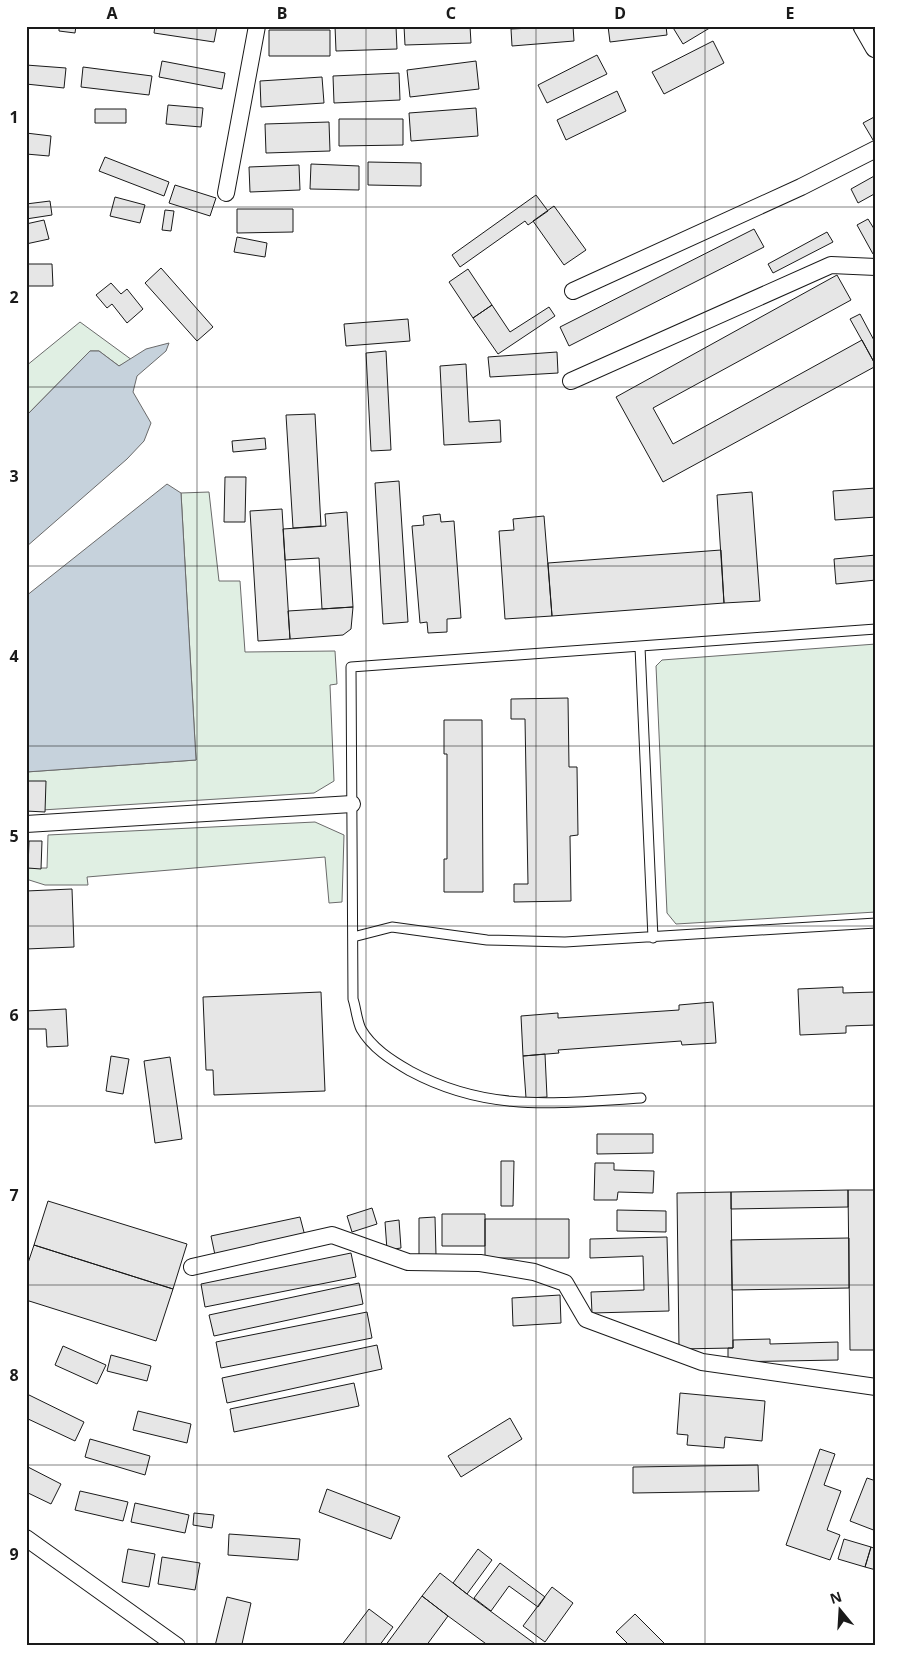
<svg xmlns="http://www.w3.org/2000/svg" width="902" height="1672" font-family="'Noto Sans',sans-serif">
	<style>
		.green { fill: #e0efe3; stroke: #6a6a6a }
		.water { fill: #c6d2dc; stroke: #6a6a6a }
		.building { fill: #e6e6e6; stroke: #1a1a1a }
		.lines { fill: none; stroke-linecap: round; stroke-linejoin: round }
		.service-casing { stroke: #1a1a1a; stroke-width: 11 }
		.minor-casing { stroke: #1a1a1a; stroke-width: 18 }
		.tertiary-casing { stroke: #1a1a1a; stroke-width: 23 }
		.service { stroke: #fff; stroke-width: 9 }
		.minor { stroke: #fff; stroke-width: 16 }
		.tertiary { stroke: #fff; stroke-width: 21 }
		.grid { fill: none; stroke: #1a1a1a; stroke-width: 1; stroke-opacity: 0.55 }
		.neatline { fill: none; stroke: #1a1a1a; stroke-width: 2 }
		.grid-label { font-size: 16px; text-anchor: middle; font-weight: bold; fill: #1a1a1a }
	</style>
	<rect width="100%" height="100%" fill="#fff"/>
	<path class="green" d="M80 322 132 360 119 366 99 351H90L26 416V366Z
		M209 492 219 581H240L245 652 335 651 337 684 330 685 334 781 314 793 26 811V772L196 760 181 493Z
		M876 644V912L676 924 667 913 656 666 662 660Z
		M315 822 344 835 342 902 329 903 325 857 87 877 88 885H45L26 879V868H47L48 835Z"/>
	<path class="water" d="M169 343 166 351 137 376 133 392 151 423 144 441 127 459 26 547V416L90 351H99L119 366 146 349Z
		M167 484 181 493 196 760 26 772V596Z"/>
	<path class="building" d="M59 26H76L75 33 59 31Z
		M155 26H217L214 42 154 33Z
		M335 26H396L397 49 336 51Z
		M404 26H470L471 43 405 45Z
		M573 26 574 41 512 46 511 29Z
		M608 26H666L667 35 610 42Z
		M672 26H713L683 44Z
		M269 30H330V56H269Z
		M713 41 724 63 664 94 652 72Z
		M597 55 607 74 547 103 538 85Z
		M162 61 225 73 222 89 159 77Z
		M476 61 479 89 410 97 407 70Z
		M26 65 66 68 64 88 26 84Z
		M83 67 152 76 149 95 81 87Z
		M399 73 400 100 334 103 333 76Z
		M322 77 324 103 261 107 260 81Z
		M617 91 626 111 566 140 557 120Z
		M168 105 203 108 201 127 166 124Z
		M476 108 478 136 411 141 409 113Z
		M95 109H126V123H95Z
		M876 116V145L863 123Z
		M339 119H403V145L339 146Z
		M329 122 330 151 266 153 265 124Z
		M26 133 51 136 49 156 26 154Z
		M105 157 169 182 164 196 99 171Z
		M368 162 421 163V186L368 185Z
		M311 164 359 166V190L310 189Z
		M299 165 300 190 250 192 249 167Z
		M876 175V193L858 203 851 189Z
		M175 185 216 198 210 216 169 203Z
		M536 195 548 211 528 225 525 221 460 267 452 255Z
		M115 197 145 205 140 223 110 216Z
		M50 201 52 215 26 219V204Z
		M554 206 586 250 564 265 533 221Z
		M237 209H293V232L237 233Z
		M165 210 174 211 171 231 162 230Z
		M868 219 876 232V252L873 254 857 225Z
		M44 220 49 239 26 244V224Z
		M754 229 764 247 569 346 560 327Z
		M827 232 833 242 773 273 768 264Z
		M237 237 267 243 265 257 234 252Z
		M26 264H52L53 286H26Z
		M161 268 213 327 197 341 145 283Z
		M468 269 492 305 473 318 449 282Z
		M837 275 851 300 653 408 673 444 862 340 876 366 663 482 616 397Z
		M111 283 121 294 127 289 143 309 127 323 112 304 107 308 96 295Z
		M492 305 510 332 549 307 555 316 498 354 473 318Z
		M860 314 876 344V361L874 362 850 319Z
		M408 319 410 341 346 346 344 324Z
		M386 351 391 450 371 451 366 353Z
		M557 352 558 373 490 377 488 357Z
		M466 364 469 422 500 420 501 442 444 445 440 366Z
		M315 414 321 526 293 528 286 415Z
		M265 438 266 449 233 452 232 441Z
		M225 477H246L245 522H224Z
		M399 481 408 622 383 624 375 483Z
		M876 488V517L835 520 833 491Z
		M752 492 760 601 724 603 717 495Z
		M282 509 290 639 258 641 250 511Z
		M347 512 353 607 322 609 319 558 285 560 283 529 326 526 325 514Z
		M440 514 441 522 454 521 461 618 447 619V632L428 633 427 622 420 623 412 526 424 525 423 516Z
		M544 516 552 616 505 619 499 531 514 530 513 519Z
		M721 550 724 603 552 616 548 563Z
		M876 555V580L836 584 834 559Z
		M353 607 351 629 343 635 290 639 288 611Z
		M568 698 569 767H577L578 835 570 836 571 901 514 902V884H528L525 719H511V699Z
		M444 720H482L483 892H444V859H447V754H444Z
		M27 781H46L45 812 26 811Z
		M29 841H42L41 869 28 868Z
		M72 889 74 947 26 949V891Z
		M843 987V993L876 992V1025L846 1026V1033L800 1035 798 989Z
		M321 992 325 1091 214 1095 213 1070H206L203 997Z
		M713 1002 716 1043 682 1045 681 1041 558 1050 559 1053 523 1056 521 1016 558 1013V1018L679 1010V1005Z
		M66 1009 68 1046 47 1047 46 1029H26V1011Z
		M545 1054 547 1097 526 1098 523 1056Z
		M111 1056 129 1059 123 1094 106 1091Z
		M170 1057 182 1139 155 1143 144 1061Z
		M597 1134H653V1153L597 1154Z
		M501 1161H514L513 1206H501Z
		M595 1163H614V1170L654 1171 653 1193 618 1192 617 1200H594Z
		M848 1190V1207L731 1209V1192Z
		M848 1190H876V1350H850Z
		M731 1192 733 1348 679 1349 677 1193Z
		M48 1201 187 1244 173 1289 34 1245Z
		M372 1208 377 1224 352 1232 347 1216Z
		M617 1210 666 1211V1232L617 1231Z
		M442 1214H485V1246H442Z
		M300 1217 305 1236 215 1255 211 1236Z
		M435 1217 436 1255H419V1218Z
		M485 1219H569V1258H485Z
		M399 1220 401 1248 387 1250 385 1222Z
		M667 1237 669 1311 592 1313 591 1292 644 1290 643 1256 590 1258V1239Z
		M849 1238V1288L732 1290 731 1240Z
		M34 1245 173 1289 156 1341 26 1300V1269Z
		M351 1253 356 1277 205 1307 201 1284Z
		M359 1283 363 1304 214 1336 209 1315Z
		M560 1295 561 1323 513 1326 512 1298Z
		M367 1312 372 1338 221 1368 216 1342Z
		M770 1339V1344L838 1342V1360L728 1362V1348H733V1340Z
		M377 1345 382 1369 227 1403 222 1378Z
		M63 1346 106 1365 97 1384 55 1365Z
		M111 1355 151 1366 147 1381 107 1371Z
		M354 1383 359 1406 234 1432 230 1409Z
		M680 1393 765 1401 762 1441 725 1437 724 1448 687 1445 688 1435 677 1434Z
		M27 1394 84 1422 75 1441 26 1418Z
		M138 1411 191 1424 187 1443 133 1430Z
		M510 1418 522 1439 461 1477 448 1456Z
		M90 1439 150 1456 145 1475 85 1457Z
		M820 1449 835 1454 824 1485 841 1491 827 1530 840 1535 830 1560 786 1545Z
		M758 1465 759 1491 633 1493V1467Z
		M26 1466 61 1484 51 1504 26 1492Z
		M867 1478 876 1481V1531L850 1521Z
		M327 1489 400 1517 391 1539 319 1512Z
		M80 1491 128 1502 123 1521 75 1510Z
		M135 1503 189 1515 185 1533 131 1522Z
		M194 1513 214 1515 212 1528 193 1525Z
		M229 1534 300 1539 298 1560 228 1555Z
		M844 1539 871 1547 865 1567 838 1559Z
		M871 1547 876 1549V1570L865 1567Z
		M128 1549 155 1554 149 1587 122 1582Z
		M478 1549 492 1560 467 1594 453 1583Z
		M162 1557 200 1563 195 1590 158 1584Z
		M500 1563 545 1597 538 1607 509 1586 491 1611 474 1598Z
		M440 1573 467 1594 538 1646H489L448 1616 422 1596Z
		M552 1587 573 1603 545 1642 523 1626Z
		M422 1596 448 1616 426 1646H385Z
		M227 1597 251 1603 242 1644 244 1646H215Z
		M369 1609 393 1627 379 1646H341Z
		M635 1614 667 1646H630L616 1632Z"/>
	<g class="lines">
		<g class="service-casing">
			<path id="service" d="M640 647 653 938
				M353 937 392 927 487 940 565 942 876 923
				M641 1098C556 1103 488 1113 410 1071 391 1060 372 1048 361 1029 357 1021 356 1008 353 999L351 667 876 629"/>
		</g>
		<g class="minor-casing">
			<path id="minor" d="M226 193 257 26
				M573 291 801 187 876 149
				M571 381 831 265 876 267
				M26 824 352 804
				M192 1267 332 1235 408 1262 480 1263 534 1272 565 1283 586 1319 702 1362 876 1387
				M26 1538 177 1646"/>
		</g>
		<g class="tertiary-casing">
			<path id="tertiary" d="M864 26 876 47"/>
		</g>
		<use href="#service" class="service"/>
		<use href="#minor" class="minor"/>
		<use href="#tertiary" class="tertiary"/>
	</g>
	<path class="grid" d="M197 26V1646M366 26V1646M536 26V1646M705 26V1646M26 207H876M26 387H876M26 566H876M26 746H876M26 926H876M26 1106H876M26 1285H876M26 1465H876"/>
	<rect width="902" height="1672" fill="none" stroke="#ffffff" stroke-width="55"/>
	<g transform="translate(840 1610) rotate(342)" stroke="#ffffff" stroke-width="4" paint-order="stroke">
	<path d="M0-4L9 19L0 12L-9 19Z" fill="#1a1a1a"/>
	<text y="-8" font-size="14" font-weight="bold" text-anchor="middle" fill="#1a1a1a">N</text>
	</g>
	<rect x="28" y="28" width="846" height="1616" class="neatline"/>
	<g class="grid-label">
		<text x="112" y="19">A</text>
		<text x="282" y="19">B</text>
		<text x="451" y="19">C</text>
		<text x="620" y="19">D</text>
		<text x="790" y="19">E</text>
		<text x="14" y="123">1</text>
		<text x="14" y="303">2</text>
		<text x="14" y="482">3</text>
		<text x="14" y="662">4</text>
		<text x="14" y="842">5</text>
		<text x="14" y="1021">6</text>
		<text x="14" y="1201">7</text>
		<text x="14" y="1381">8</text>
		<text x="14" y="1560">9</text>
	</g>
</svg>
